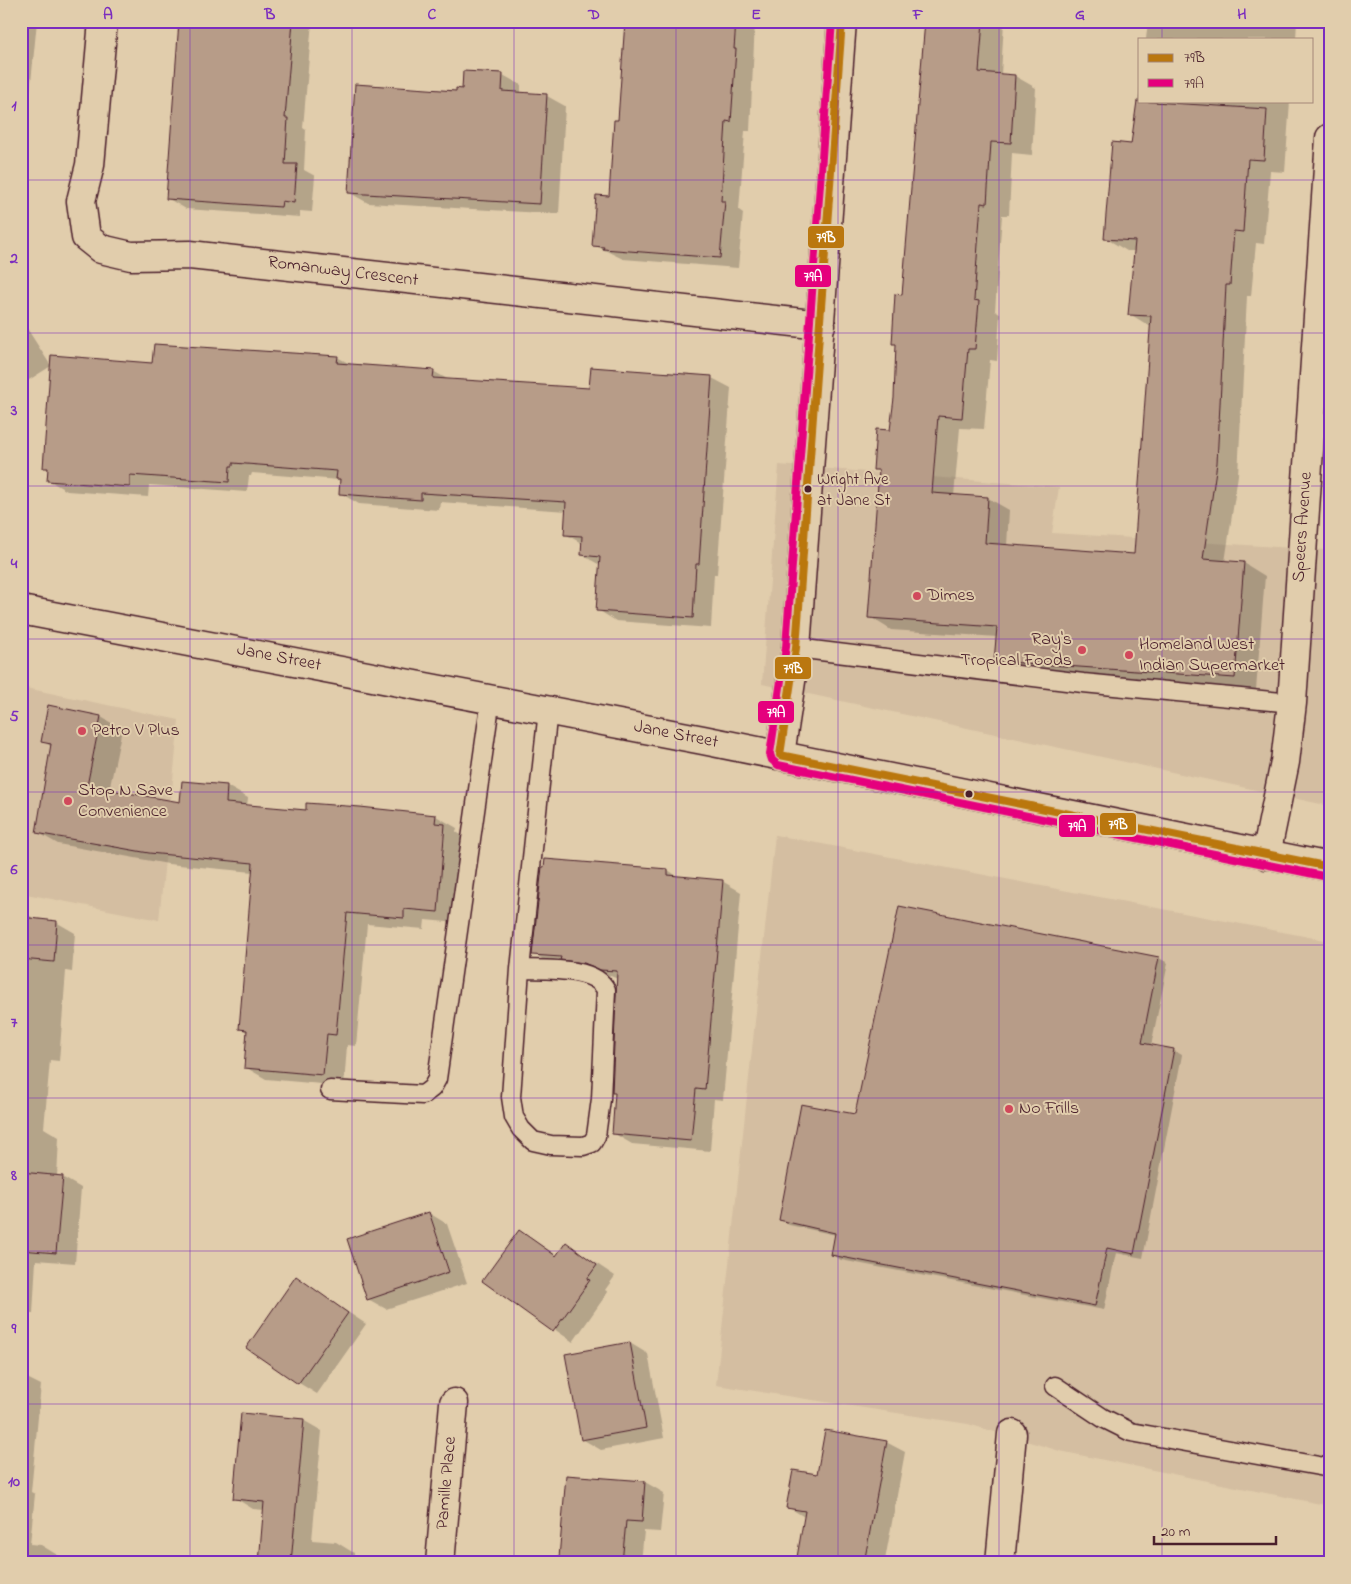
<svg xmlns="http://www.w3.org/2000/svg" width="1351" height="1584" font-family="'Indie Flower',sans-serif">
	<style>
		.built { fill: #d4bea1 }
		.shadow { fill: #0003 }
		.building { fill: #b79c88; stroke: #4a1f2b }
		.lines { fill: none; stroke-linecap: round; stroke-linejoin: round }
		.lane-casing { stroke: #4a1f2b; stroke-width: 21 }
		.street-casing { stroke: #4a1f2b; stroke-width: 31 }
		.secondary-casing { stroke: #4a1f2b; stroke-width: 31 }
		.lane { stroke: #e1cdac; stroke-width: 18 }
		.street { stroke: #e1cdac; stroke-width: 28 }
		.secondary { stroke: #e1cdac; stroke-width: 28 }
		.bus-1-casing { stroke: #e1cdac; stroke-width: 11 }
		.bus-2-casing { stroke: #e1cdac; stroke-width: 11 }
		.bus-1 { stroke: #ba770f; stroke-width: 8 }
		.bus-2 { stroke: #e5007d; stroke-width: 8 }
		.grid { fill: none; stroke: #7b2cbf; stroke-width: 1; stroke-opacity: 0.55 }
		.bus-dot { fill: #4a1f2b; stroke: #e1cdac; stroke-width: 2 }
		.poi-dot { fill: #d1495b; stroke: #e1cdac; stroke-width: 2 }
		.labels { text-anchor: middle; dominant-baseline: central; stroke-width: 4; stroke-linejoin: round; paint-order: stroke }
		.bus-label { font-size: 17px; fill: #4a1f2b; stroke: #e1cdac; text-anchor: start }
		.street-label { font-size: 18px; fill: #4a1f2b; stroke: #e1cdac }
		.poi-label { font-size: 18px; fill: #4a1f2b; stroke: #e1cdac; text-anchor: start }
		.line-badge { stroke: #e1cdac; stroke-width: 2 }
		.badge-label { font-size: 14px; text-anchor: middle; font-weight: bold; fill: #fff }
		.neatline { fill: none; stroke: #7b2cbf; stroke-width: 2 }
		.grid-label { font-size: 16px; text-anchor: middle; font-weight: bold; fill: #7b2cbf }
	</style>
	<rect width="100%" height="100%" fill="#e1cdac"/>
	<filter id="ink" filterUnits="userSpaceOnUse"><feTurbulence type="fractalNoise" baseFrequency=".02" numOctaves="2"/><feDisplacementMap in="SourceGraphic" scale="10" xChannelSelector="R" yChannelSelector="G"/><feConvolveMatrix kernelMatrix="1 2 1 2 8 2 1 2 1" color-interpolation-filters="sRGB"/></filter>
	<g filter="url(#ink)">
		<path class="built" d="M779 465 1059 487 1052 533 1326 550 1324 590 1330 591V806L762 684Z
			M21 687 179 720 159 920 21 893Z
			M775 835 1330 941V1506L1060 1451 968 1424 716 1385Z"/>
		<path class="shadow" d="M21 21H37L22 175H21Z
			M173 21H312L303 128 306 130 304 170 315 176 312 212 300 211V217L186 209 167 198 180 30 173 26Z
			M624 21H755L750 131H745L739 210 743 213 738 268 623 259 594 245 610 197 619 121 626 24Z
			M926 21H1004L1001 75 1015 76 1036 88 1032 155 1012 153 1009 215H1002L995 311 1000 314 997 361 990 360 984 429 960 428 954 496 988 498 1009 510 1007 546 1136 555 1151 327 1130 314 1135 251H1127L1105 238 1132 145 1140 87V101H1290L1285 172 1270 171 1264 244 1256 243 1251 296H1247L1238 475 1225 562 1244 563 1265 576 1256 690 1017 673 996 660 998 637 891 630 870 617 880 473 874 469 891 432 895 398 897 345 893 343 903 296Z
			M1148 21H1297L1296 39H1146Z
			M503 75 521 85V94L547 96 565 106 559 214 368 203 350 193 457 92Z
			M21 319 51 366 21 385Z
			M250 350 337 357 352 365 433 371 449 380 590 390 592 369 712 378 731 388 717 574H714L711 628 616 621 598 610 600 565 582 555 583 544 565 534 567 511 440 502 439 510 359 504 340 493 339 480 252 473 251 476H249L247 492 149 485 148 497 67 491 48 480 49 470 44 467 153 364 250 353Z
			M49 707 101 717 122 729 109 791 181 804 183 783 227 786 248 798 247 806 307 811 360 809 436 816 457 828 456 832 465 837 458 923 425 920 424 929 367 924 356 1046 347 1045 344 1086 266 1079 245 1067 248 1033 240 1028 253 872 168 864 58 844 37 832 52 747 43 741Z
			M668 870 680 878 722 881 741 892 723 1100 714 1099 710 1151 632 1144 613 1133 617 1094 613 1092 618 979 603 973 552 965 534 954Z
			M21 914 28 915 37 920 56 922 75 933 72 972 66 971 59 1061 50 1060 44 1128 59 1137 57 1177H62L81 1188 75 1263 36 1260 33 1314 21 1313Z
			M1159 958 1168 963 1151 1046 1173 1050 1182 1055 1143 1258 1116 1253 1104 1310 841 1260 832 1255 836 1235 789 1225 780 1219 856 1116Z
			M429 1213 447 1224 467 1283 386 1309 368 1299Z
			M520 1232 558 1256 567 1244 615 1276 605 1290 608 1292 573 1342 484 1281Z
			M296 1278 366 1324 317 1394 299 1383Z
			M630 1343 648 1354 664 1438 601 1450 582 1439Z
			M21 1375 41 1385 31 1492 35 1494 30 1544 41 1545 59 1556 58 1563H21Z
			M303 1420 322 1431 312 1540 336 1542 354 1553V1563H260L265 1510 253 1509 235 1498Z
			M886 1442 905 1452 885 1560 890 1563H797L806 1518 788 1507 818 1475Z
			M567 1476 645 1482 664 1493 660 1532 644 1531 641 1563H560Z"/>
		<path class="building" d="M179 21H293L285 118H288L285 164H297L294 203 282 201 281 207 166 199Z
			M625 21H736L734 49H736L731 122 726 121 721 201H725L720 258 603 249 604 247 592 246 596 195 609 196 614 120H618Z
			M925 21H983L979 72 1015 75 1011 143 991 142 987 204 981 203 974 300 979 301 975 349H968L962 418 938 416 932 493 988 497 985 543 1134 554 1151 316 1128 315 1135 241 1104 239 1112 142 1131 144 1137 101 1267 109 1264 160 1248 159 1243 232 1234 231 1230 285H1226L1217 463 1203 559 1244 562 1235 678 994 661 997 627 868 618 879 470H873L876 429 890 430 894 398 896 344H892L895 294 902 295Z
			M463 71 503 73 502 91 547 94 540 204 348 193 355 84 456 91V88L462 89Z
			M154 344 338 356 337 363 434 370 433 378 589 388 591 367 712 376 699 564H696L693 618 596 611 600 557 581 555 582 536 564 535 566 502 421 493V500L339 494 340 479H336L337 471 233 463V466H230L229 482 130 475V487L47 481 48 468H43L51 355 152 363Z
			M48 705 101 716 87 786 180 802 182 781 227 785 226 803 306 810V803L360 807 436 815 435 823 445 824 438 912 404 909V918L347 913 336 1035 327 1034 323 1075 244 1068 247 1030 239 1029 253 863 149 853 36 833 51 744 41 742Z
			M545 859 668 869V875L723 880 705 1090 696 1089 691 1141 612 1134 615 1093H612L617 971 600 970 584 963 560 960 561 957 532 955 542 867H544Z
			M899 906 1159 957 1142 1043 1174 1049 1134 1254 1107 1248 1095 1306 831 1255 835 1233 779 1220 801 1104 855 1114Z
			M21 917 57 921 54 962 21 959Z
			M21 1172 63 1176 56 1253 21 1250Z
			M429 1212 449 1272 367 1300 347 1239Z
			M519 1230 556 1256 566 1242 597 1265 587 1279 590 1280 553 1332 482 1281Z
			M296 1276 348 1313 298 1384 246 1348Z
			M630 1342 646 1428 581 1440 565 1354Z
			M241 1413 304 1419 291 1563H259L264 1502 233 1499Z
			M825 1430 887 1441 864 1563H796L805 1511 786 1508 793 1470 817 1474Z
			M566 1475 645 1481 642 1522 626 1521 622 1563 559 1558Z"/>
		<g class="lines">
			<g class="lane-casing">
				<path id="lane" d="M796 648 1083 683 1292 703
					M520 969C544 970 595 966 606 990L601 1099 596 1136 592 1143 583 1146 551 1145 533 1141 521 1129 514 1117 511 1097 520 969 548 710
					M330 1090 423 1095 432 1088 437 1079 491 698
					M1055 1386 1103 1418 1131 1432 1330 1468"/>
			</g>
			<g class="street-casing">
				<path id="street" d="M103 21 90 165 81 201 86 237 101 249 131 256 190 255 821 325
					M780 755 796 648 842 21
					M1266 855 1285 762 1292 703 1330 138
					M440 1563 454 1403
					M1000 1563 1012 1434"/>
			</g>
			<g class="secondary-casing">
				<path id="secondary" d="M21 610 703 740 1330 867"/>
			</g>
			<use href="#lane" class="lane"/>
			<use href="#street" class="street"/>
			<use href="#secondary" class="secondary"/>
			<g class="bus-1-casing">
				<path id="bus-1" d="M842 21 796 648 780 755 1330 867"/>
			</g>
			<g class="bus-2-casing">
				<path id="bus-2" d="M832 21 786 647 770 754 772 760 778 765 1328 877"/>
			</g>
			<use href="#bus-1" class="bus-1"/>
			<use href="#bus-2" class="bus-2"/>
		</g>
	</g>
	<path class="grid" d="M190 21V1563M352 21V1563M514 21V1563M676 21V1563M838 21V1563M999 21V1563M1162 21V39M1162 101V1563M21 180H1330M21 333H1330M21 486H1330M21 639H1330M21 792H1330M21 945H1330M21 1098H1330M21 1251H1330M21 1404H1330"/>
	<g class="bus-dot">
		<circle cx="808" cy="489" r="4.5"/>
		<circle cx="969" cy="794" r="4.5"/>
	</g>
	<g class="poi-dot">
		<circle cx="917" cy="596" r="5"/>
		<circle cx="1082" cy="650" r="5"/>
		<circle cx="1129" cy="655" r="5"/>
		<circle cx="82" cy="731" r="5"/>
		<circle cx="68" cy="801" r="5"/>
		<circle cx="1009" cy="1109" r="5"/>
	</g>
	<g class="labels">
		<g class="bus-label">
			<text x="817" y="479">Wright Ave<tspan x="817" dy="21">at Jane St</tspan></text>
		</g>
		<g class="street-label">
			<text transform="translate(343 272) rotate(7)">Romanway Crescent</text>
			<text transform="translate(1303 527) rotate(-86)">Speers Avenue</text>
			<text transform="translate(279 658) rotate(11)">Jane Street</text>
			<text transform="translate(676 735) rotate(11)">Jane Street</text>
			<text transform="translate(447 1483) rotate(-85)">Pamille Place</text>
		</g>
		<g class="poi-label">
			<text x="927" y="596">Dimes</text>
			<text x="1072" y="640" text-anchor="end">Ray's<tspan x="1072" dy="21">Tropical Foods</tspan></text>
			<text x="1139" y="645">Homeland West<tspan x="1139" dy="21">Indian Supermarket</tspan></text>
			<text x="92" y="731">Petro V Plus</text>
			<text x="78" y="791">Stop N Save<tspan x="78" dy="21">Convenience</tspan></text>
			<text x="1019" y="1109">No Frills</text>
		</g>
	</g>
	<g class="line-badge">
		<rect x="807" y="225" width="38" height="24" rx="5" fill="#ba770f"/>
		<rect x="794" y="264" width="38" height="24" rx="5" fill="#e5007d"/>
		<rect x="774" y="656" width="38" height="24" rx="5" fill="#ba770f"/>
		<rect x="757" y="700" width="38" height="24" rx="5" fill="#e5007d"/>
		<rect x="1099" y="812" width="38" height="24" rx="5" fill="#ba770f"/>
		<rect x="1058" y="814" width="38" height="24" rx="5" fill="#e5007d"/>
	</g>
	<g class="badge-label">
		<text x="826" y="242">79B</text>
		<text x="813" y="281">79A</text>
		<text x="793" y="673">79B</text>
		<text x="776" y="717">79A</text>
		<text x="1118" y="829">79B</text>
		<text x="1077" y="831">79A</text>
	</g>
	<rect width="1351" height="1584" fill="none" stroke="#e1cdac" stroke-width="55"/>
	<rect x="1138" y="38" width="175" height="65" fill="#e1cdac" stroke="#a58778"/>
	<rect x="1148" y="54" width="25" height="8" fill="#ba770f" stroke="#a58778"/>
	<text x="1184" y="62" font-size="15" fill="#4a1f2b">79B</text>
	<rect x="1148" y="79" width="25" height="8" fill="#e5007d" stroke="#a58778"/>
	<text x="1184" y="88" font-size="15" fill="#4a1f2b">79A</text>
	<path d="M1154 1536v8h122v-8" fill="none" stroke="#4a1f2b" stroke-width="2.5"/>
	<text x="1161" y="1536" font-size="15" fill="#4a1f2b" stroke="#e1cdac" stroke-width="4" paint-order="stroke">20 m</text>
	<rect x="28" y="28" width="1296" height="1528" class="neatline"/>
	<g class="grid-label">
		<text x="108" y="19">A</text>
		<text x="270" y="19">B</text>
		<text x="432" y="19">C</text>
		<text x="594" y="19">D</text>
		<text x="756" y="19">E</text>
		<text x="918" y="19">F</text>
		<text x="1080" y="19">G</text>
		<text x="1242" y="19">H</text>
		<text x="14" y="110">1</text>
		<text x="14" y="263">2</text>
		<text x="14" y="415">3</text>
		<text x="14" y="568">4</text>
		<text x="14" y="721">5</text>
		<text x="14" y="874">6</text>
		<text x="14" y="1027">7</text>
		<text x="14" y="1180">8</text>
		<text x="14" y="1333">9</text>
		<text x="14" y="1486">10</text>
	</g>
</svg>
